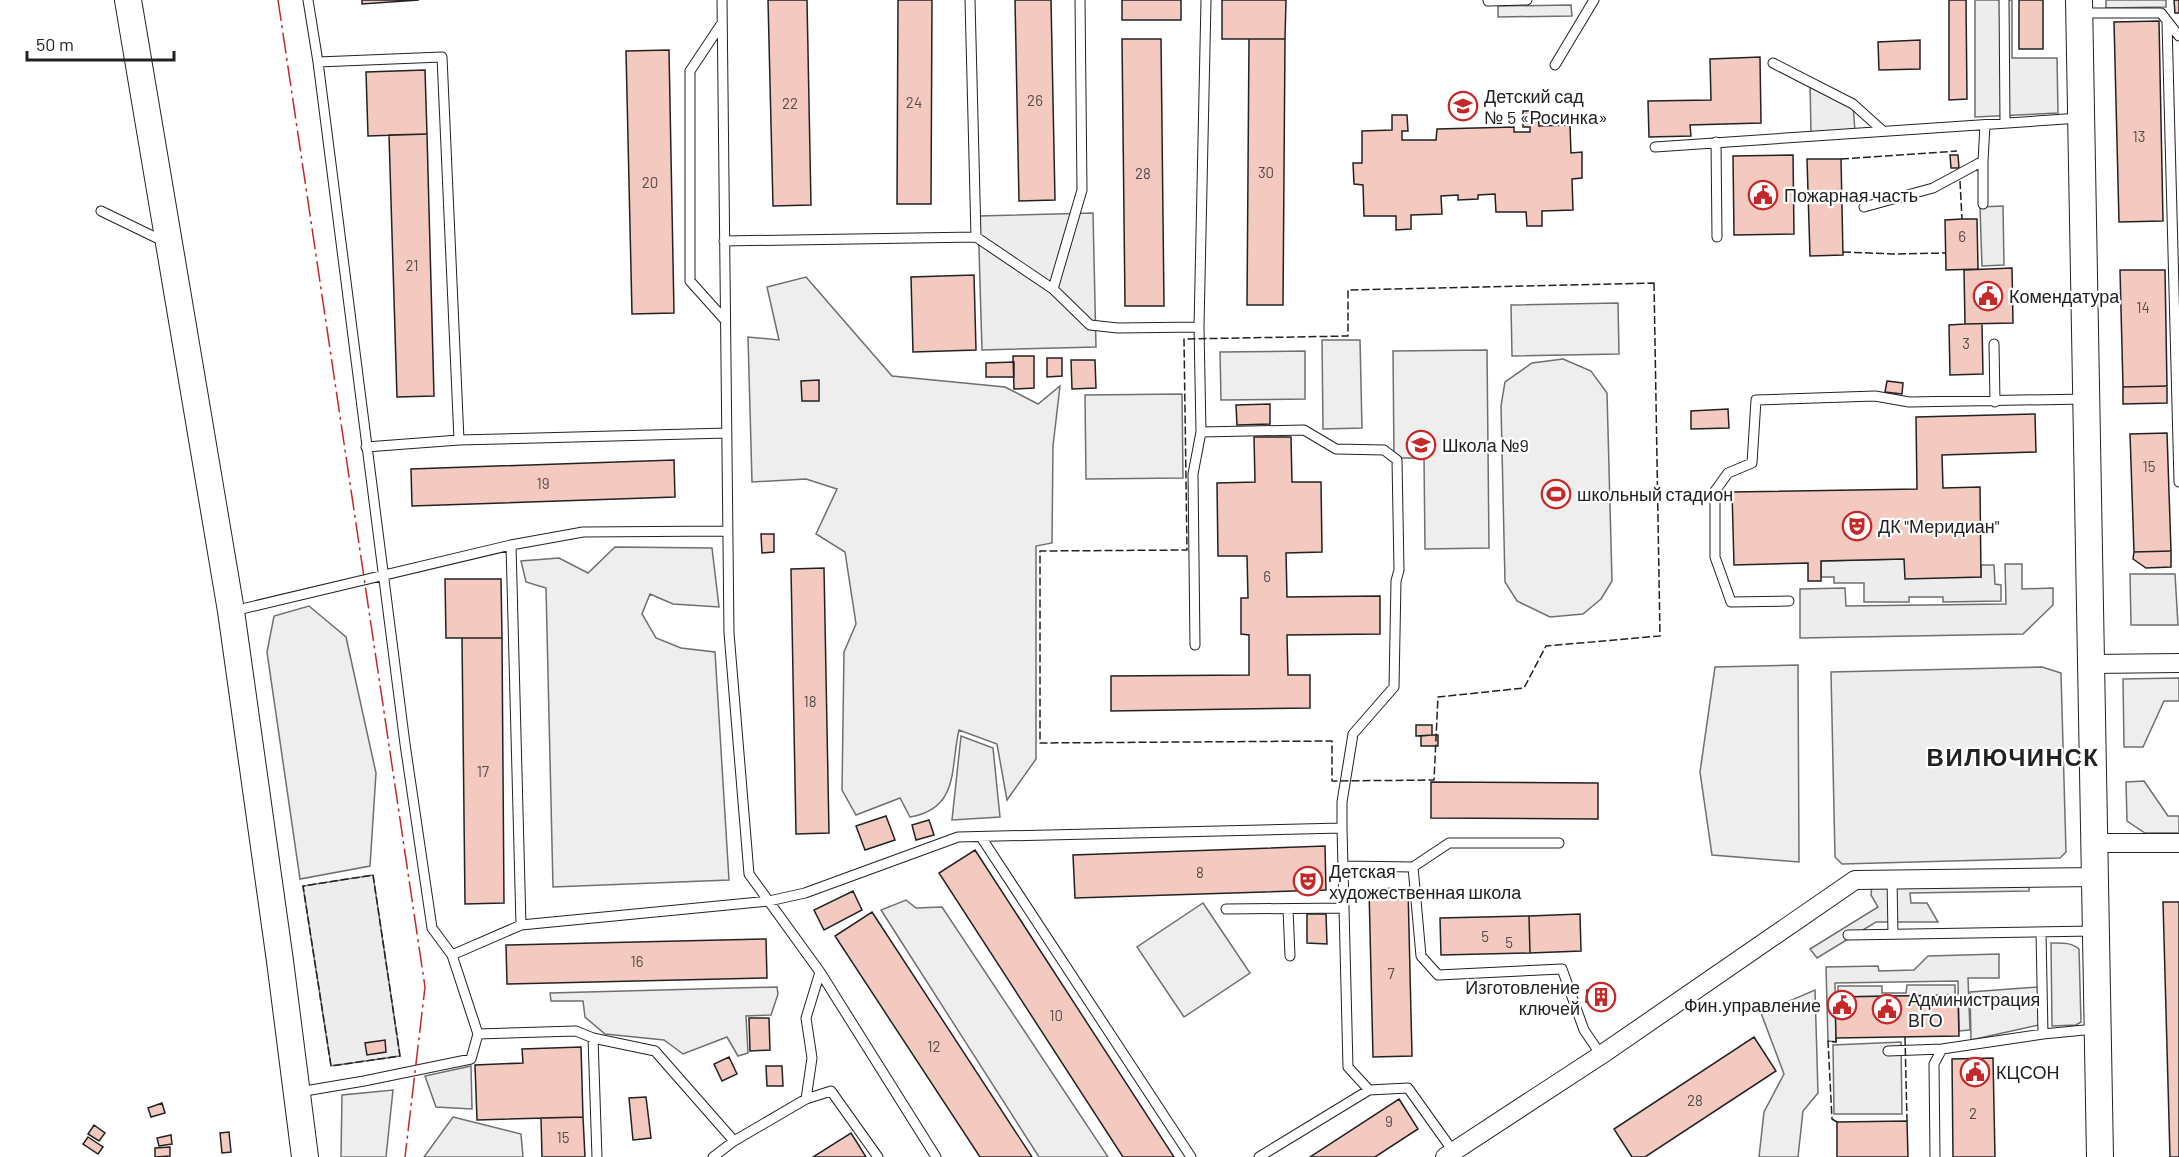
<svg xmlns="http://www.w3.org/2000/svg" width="2179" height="1157" font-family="Barlow,sans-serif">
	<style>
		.green { fill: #eee; stroke: #6f6f6f; stroke-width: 1.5 }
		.parking { fill: #ededed; stroke: #6f6f6f; stroke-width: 1.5 }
		.building { fill: #f3c9c0; stroke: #222; stroke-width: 1.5 }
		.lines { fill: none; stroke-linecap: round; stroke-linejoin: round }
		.lane-casing { stroke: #222; stroke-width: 11 }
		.street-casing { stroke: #222; stroke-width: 20 }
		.secondary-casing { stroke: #222; stroke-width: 28 }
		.lane { stroke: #fff; stroke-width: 9 }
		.street { stroke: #fff; stroke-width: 18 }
		.secondary { stroke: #fff; stroke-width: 26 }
		.fence { stroke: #222; stroke-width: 1.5; stroke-dasharray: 8 3; stroke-linecap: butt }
		.power { stroke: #c62828; stroke-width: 1.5; stroke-dasharray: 21 4.5 3 4.5; stroke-linecap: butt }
		.labels { text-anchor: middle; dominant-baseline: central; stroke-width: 4.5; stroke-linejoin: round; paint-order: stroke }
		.number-label { font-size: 15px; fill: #564c4a }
		.poi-label { font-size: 18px; fill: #222; stroke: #fff; text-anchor: start }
		.district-label { font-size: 24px; font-weight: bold; letter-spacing: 1.5px; fill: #222; stroke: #fff }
	</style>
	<rect width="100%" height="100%" fill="#fff"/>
	<path class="green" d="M806 277 892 376 1005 387 1038 404 1060 386 1053 446 1052 543 1036 546V759L1007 800 997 744 959 730C950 768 960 808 910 817L900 798 856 815 842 790 844 652 856 624 845 552 816 534 837 489 806 479 752 482 748 337 779 340 767 287Z
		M1618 303 1619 354 1512 356 1511 305Z
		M1322 340H1360L1362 428 1323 429Z
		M1487 350 1489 548 1425 549 1424 458H1394L1393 351Z
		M1305 351V399L1221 400 1220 352Z
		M1563 359 1591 371 1607 393 1612 581 1601 599 1583 614 1550 617 1517 601 1505 582 1501 406 1505 382 1532 363Z
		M1182 394 1183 478 1086 479 1085 395Z
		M615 547 712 548 719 607 673 604 650 594 642 614 656 638 681 648 715 652 729 880 553 887 546 588 526 582 521 561 559 558 588 573Z
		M309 606 346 637 376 773 370 866 300 879 267 652 274 616Z
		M1798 665 1799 862 1712 855 1700 772 1715 667Z
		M2179 678V701H2164L2143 747H2124L2123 679Z
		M2144 781 2168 816H2179V833H2145L2127 821 2126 782Z
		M906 900 916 908 942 907 1108 1157H1039L881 910Z
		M1203 903 1250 973 1184 1017 1137 947Z
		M2051 943C2061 943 2071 942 2079 949L2081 1022 2076 1025 2052 1026Z
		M777 987 778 994 771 1015 746 1016 748 1053 738 1056 727 1037 683 1054 664 1040 605 1034 585 1017 583 1001H551L550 993Z
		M2038 987 2039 1025 1971 1040 1970 992Z
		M1815 990 1818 1093 1803 1111 1798 1157H1759L1764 1112 1784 1074 1761 1013Z
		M393 1090 386 1157H341L342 1095Z
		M453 1117 521 1134 523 1157H424Z"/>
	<path class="parking" d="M1975 0H2012V58H2057L2058 113 1975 117Z
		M2106 0H2166V7L2106 8Z
		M1571 5 1572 16 1498 17V6Z
		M1810 81 1853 104 1855 132 1811 135Z
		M2003 206 2004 265 1982 266 1980 207Z
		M1093 213 1096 347 982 350 978 216Z
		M1904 559 1981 577V565H1994L1995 584 2001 585V601L1943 602V597H1909V602H1864V583H1834V577H1821V561Z
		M2005 564H2022V589L2053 588V605L2023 634 1800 638V589L1845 588 1846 606 2006 604Z
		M2130 574H2175L2178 625H2131Z
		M2042 667 2061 673 2066 852 2060 858 1842 864 1835 857 1831 672Z
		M961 736 993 748 1000 817 952 820Z
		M373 875 400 1056 331 1066 303 886Z
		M2029 881V891L1910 893 1911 903H1927L1938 922H1876L1817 958 1810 949 1878 907 1871 895 1872 883Z
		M1999 954V978H1968L1970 1030 1959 1031 1958 981 1835 983 1836 1042 1828 1041 1826 967 1878 966 1879 971 1914 970 1928 956Z
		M1907 985H1955V995L1838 997V986H1882V993H1906Z
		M1901 1042 1902 1114H1834L1833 1045Z
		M471 1066 472 1109 436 1107 425 1076Z"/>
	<path class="building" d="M362 0H419L362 4Z
		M768 0H807L811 205 773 206Z
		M898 0H932L931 204H897Z
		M1015 0H1051L1055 200 1019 201Z
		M1122 0H1181V20H1122Z
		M1222 0H1286L1285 39H1222Z
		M1949 0H1966L1967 99 1949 100Z
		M2019 0H2043V49H2019Z
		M2174 0H2179V13H2175Z
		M2159 21 2163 221 2119 222 2114 22Z
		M1122 39H1161L1164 306H1125Z
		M1249 39H1285L1283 305H1247Z
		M1920 40V69L1879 70 1878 42Z
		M669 50 674 313 632 314 626 51Z
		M1760 57 1761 123 1690 125 1691 136 1649 137 1648 101 1711 100 1710 59Z
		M425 70 427 134 368 136 366 72Z
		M1523 111H1538L1539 126 1570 125 1571 153 1582 152V178L1572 179 1573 210 1542 211V226H1527L1526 212H1496L1495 194 1478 195V199L1458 200V195L1441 196 1442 214 1411 215V229L1396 230V216H1364L1363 185 1354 184 1353 163H1362V131L1392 130V115H1407L1408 131H1402V140H1436L1437 129 1514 127V132H1530V127H1523Z
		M427 134 434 396 397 397 389 135Z
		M1793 155 1794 234 1734 235 1733 156Z
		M1950 155H1958L1959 168H1951Z
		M1807 159H1841L1843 255 1810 256Z
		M1962 219H1977L1978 269 1946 270 1945 220Z
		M2012 268 2013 323 1965 324 1964 270Z
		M2120 270H2165L2167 386 2123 387Z
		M974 275 976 350 913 352 911 277Z
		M1965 324H1982L1983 374 1950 375 1949 325Z
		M1013 356H1034V388L1014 389Z
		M1047 358H1062V376L1047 377Z
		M1071 360H1095L1096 388 1072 389Z
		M1014 362V377H986V363Z
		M819 380V401H802L801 381Z
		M1887 381 1903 383 1902 394 1885 392Z
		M2167 386V403L2123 404V387Z
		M1270 404V424L1237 425 1236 405Z
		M1728 409 1729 428 1691 429V411Z
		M2035 414 2036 452 1942 455 1943 488 1980 487 1981 577 1905 579 1904 559 1821 561V581H1808V563L1734 565 1732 492 1917 489 1916 417Z
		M2167 433 2171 551 2134 552 2130 434Z
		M1254 437H1291L1292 482H1321L1322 552 1286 553 1287 597 1380 596V634L1287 635 1288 675H1310V708L1111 711V676L1249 675V635L1241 634V598H1248L1247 556H1218L1217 483 1255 482Z
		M674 460 675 497 412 506 411 469Z
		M761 534H774V552L762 553Z
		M2171 551V567L2146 568 2133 559 2134 552Z
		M824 568 829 833 796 834 791 569Z
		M445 579H501L502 638H446Z
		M462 638H502L504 903 465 904Z
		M1416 725H1432V735L1416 736Z
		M1432 735H1438V746H1421V736Z
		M1431 782 1598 783V819L1431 818Z
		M886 816 895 840 865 850 856 826Z
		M929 820 934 835 916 840 912 825Z
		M1325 846 1326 890 1075 898 1073 855Z
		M975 850 1174 1157H1123L939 873Z
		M1408 888 1412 1056 1373 1057 1369 889Z
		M853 891 862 910 824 930 814 910Z
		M2163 902H2179V1157H2170Z
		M872 912 1032 1157H980L835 936Z
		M1307 914H1326L1327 944 1307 943Z
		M1580 914 1581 951 1530 953 1529 916Z
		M1529 916 1530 953 1441 955 1440 918Z
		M766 939 767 978 507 984 506 945Z
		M1587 990H1595L1594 1003 1586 1002Z
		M1595 990 1607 991 1606 1004 1594 1003Z
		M1958 995 1959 1036 1836 1038 1835 997Z
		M749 1018H769L770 1050 750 1051Z
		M1754 1037 1776 1071 1645 1157H1632L1614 1129Z
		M385 1040 386 1052 367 1055 365 1043Z
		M581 1047 583 1117 477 1120 475 1065 523 1063 522 1049Z
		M729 1057 737 1074 722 1081 714 1064Z
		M1993 1058 1995 1157H1953L1952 1059Z
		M766 1066H782L783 1086H767Z
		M646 1097 651 1138 633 1140 629 1098Z
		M1399 1099 1418 1129 1375 1157H1310Z
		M162 1103 165 1113 151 1117 148 1108Z
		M583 1117 585 1157H542L541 1118Z
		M1907 1121 1908 1157H1837V1122Z
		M94 1125 105 1133 99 1141 88 1134Z
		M229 1132 231 1152 222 1153 220 1133Z
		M851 1133 866 1157H813Z
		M171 1135 172 1144 159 1146 157 1138Z
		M88 1137 103 1147 98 1154 83 1144Z
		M170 1147V1156L155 1157V1148Z"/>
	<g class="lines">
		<g class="lane-casing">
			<path id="lane" d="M722 0 729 633 749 874 820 972 936 1157
				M970 0 976 237
				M2004 0 2005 123
				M1488 1 1527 0
				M2081 13H2161L2179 36
				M2167 22 2179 482
				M722 23 690 71V281L725 320
				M318 62 442 57 459 440 366 447
				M1773 63 1853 104 1883 131
				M1555 65 1594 0
				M1716 142 1717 237
				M1655 147 2080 118
				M1983 161V204
				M1864 207 1933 188 1983 161 1985 125
				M101 211 165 242
				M724 241 976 237 1053 289 1090 325 1118 328 1199 327 1206 0
				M1053 289 1082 190 1080 0
				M1994 344 1995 402
				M1201 432 1304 430 1336 449 1384 450 1397 460 1399 570 1396 581 1394 687 1353 734 1342 802V828
				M459 440 727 433
				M1789 601 1731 602 1715 557V491L1728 473 1752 463 1756 400 1875 396 1909 402 2085 399
				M233 611 511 545
				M1195 645 1193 474 1201 432 1199 327
				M981 837 1191 1157
				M1343 866 1413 867 1449 843H1559
				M1413 867 1421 956 1438 975 1562 969 1584 1030 1601 1055
				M1892 880 1893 934
				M1226 909 1344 908
				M1288 909 1290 956
				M521 925 511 545 583 532 726 531
				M2041 932 2043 1034
				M1848 935 2094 931
				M452 955 521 925 769 901 805 893 958 837 1342 828 1348 1067 1369 1090
				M478 1034 576 1031 593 1038 655 1051 734 1141 806 1099 812 1058 806 1018 820 972
				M593 1038 597 1157
				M1888 1051 1942 1049
				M299 1092 364 1081 471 1059 478 1034 452 955 432 928 405 744 318 62 308 0
				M806 1099 831 1091 878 1157
				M713 1157 734 1141
				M1259 1157 1369 1090 1408 1088 1453 1151
				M1935 1157 1934 1064 1942 1049 2043 1034 2095 1029"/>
		</g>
		<g class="street-casing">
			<path id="street" d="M2092 664 2179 663
				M2095 843H2179
				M1445 1157 1601 1055 1855 880 2096 877"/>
		</g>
		<g class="secondary-casing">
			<path id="secondary" d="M128 0 231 611 280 961 305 1157
				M2079 0 2100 1157"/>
		</g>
		<use href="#lane" class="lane"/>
		<use href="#street" class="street"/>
		<use href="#secondary" class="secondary"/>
		<path class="fence" d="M1841 159 1957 151
			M1960 181 1962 219
			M1843 252 1895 254 1946 253
			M1654 283 1660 636 1546 646 1524 688 1438 697 1434 780 1332 781V741L1040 743V551L1187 550 1184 339 1348 336V290Z
			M373 875 400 1056 331 1066 303 886Z
			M1905 1037 1907 1121
			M1836 1038V1042L1828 1041 1832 1119 1837 1122"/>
		<path class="power" d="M278 0 425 987 405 1157"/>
	</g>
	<defs>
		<g id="school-ring" transform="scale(1.5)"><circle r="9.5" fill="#fff" stroke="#c62828" stroke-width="1.5"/><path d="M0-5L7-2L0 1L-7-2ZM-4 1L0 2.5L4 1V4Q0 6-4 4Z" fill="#c62828"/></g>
		<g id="civic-ring" transform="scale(1.5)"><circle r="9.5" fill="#fff" stroke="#c62828" stroke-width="1.5"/><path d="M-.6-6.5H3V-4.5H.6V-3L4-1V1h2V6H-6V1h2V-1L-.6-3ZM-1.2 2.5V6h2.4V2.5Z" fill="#c62828"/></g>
		<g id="stadium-ring" transform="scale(1.5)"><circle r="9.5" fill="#fff" stroke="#c62828" stroke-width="1.5"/><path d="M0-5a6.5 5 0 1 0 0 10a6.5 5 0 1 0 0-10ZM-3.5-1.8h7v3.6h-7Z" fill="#c62828"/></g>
		<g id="theatre-ring" transform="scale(1.5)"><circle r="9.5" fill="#fff" stroke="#c62828" stroke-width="1.5"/><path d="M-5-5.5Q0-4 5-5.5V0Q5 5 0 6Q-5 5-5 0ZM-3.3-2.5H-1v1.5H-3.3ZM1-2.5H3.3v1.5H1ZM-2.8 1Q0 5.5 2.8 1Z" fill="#c62828"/></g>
		<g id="building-ring" transform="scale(1.5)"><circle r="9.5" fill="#fff" stroke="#c62828" stroke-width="1.5"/><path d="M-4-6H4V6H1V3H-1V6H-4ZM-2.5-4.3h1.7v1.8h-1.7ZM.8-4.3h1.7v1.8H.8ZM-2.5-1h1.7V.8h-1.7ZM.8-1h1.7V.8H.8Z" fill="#c62828"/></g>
	</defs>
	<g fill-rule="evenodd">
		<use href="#school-ring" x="1463" y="106"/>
		<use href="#civic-ring" x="1763" y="195"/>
		<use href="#civic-ring" x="1988" y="296"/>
		<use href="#school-ring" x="1421" y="445"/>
		<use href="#stadium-ring" x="1556" y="494"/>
		<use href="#theatre-ring" x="1857" y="526"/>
		<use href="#theatre-ring" x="1308" y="881"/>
		<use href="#building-ring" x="1601" y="997"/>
		<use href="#civic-ring" x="1842" y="1005"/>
		<use href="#civic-ring" x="1887" y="1009"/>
		<use href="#civic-ring" x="1975" y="1072"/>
	</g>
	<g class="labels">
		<g class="number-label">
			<text x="1035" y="100">26</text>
			<text x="914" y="102">24</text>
			<text x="790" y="103">22</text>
			<text x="2139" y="136">13</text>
			<text x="1266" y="172">30</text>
			<text x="1143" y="173">28</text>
			<text x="650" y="182">20</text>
			<text x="1962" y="236">6</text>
			<text x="412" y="265">21</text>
			<text x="2143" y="307">14</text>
			<text x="1966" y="343">3</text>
			<text x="2149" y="466">15</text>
			<text x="543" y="483">19</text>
			<text x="1267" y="576">6</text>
			<text x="810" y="701">18</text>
			<text x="483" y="771">17</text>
			<text x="1200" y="872">8</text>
			<text x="1485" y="936">5</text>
			<text x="1509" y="942">5</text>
			<text x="637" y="961">16</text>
			<text x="1391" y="973">7</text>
			<text x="1056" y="1015">10</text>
			<text x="934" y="1046">12</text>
			<text x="1695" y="1100">28</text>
			<text x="1973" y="1113">2</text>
			<text x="1389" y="1121">9</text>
			<text x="563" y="1137">15</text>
		</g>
		<g class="poi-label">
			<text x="1484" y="96">Детский сад<tspan x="1484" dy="21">№ 5 «Росинка»</tspan></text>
			<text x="1784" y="195">Пожарная часть</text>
			<text x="2009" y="296">Комендатура</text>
			<text x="1442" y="445">Школа №9</text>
			<text x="1577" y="494">школьный стадион</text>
			<text x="1878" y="526">ДК "Меридиан"</text>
			<text x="1329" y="871">Детская<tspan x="1329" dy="21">художественная школа</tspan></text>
			<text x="1580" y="987" text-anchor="end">Изготовление<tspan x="1580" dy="21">ключей</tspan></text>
			<text x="1908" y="999">Администрация<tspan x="1908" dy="21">ВГО</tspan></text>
			<text x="1821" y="1005" text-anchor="end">Фин.управление</text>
			<text x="1996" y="1072">КЦСОН</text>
		</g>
		<g class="district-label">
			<text x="2013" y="756">ВИЛЮЧИНСК</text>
		</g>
	</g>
	<path d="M27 51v9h147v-9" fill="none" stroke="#222222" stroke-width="3"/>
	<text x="36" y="51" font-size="18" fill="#222222" stroke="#ffffff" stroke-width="4.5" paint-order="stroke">50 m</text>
</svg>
